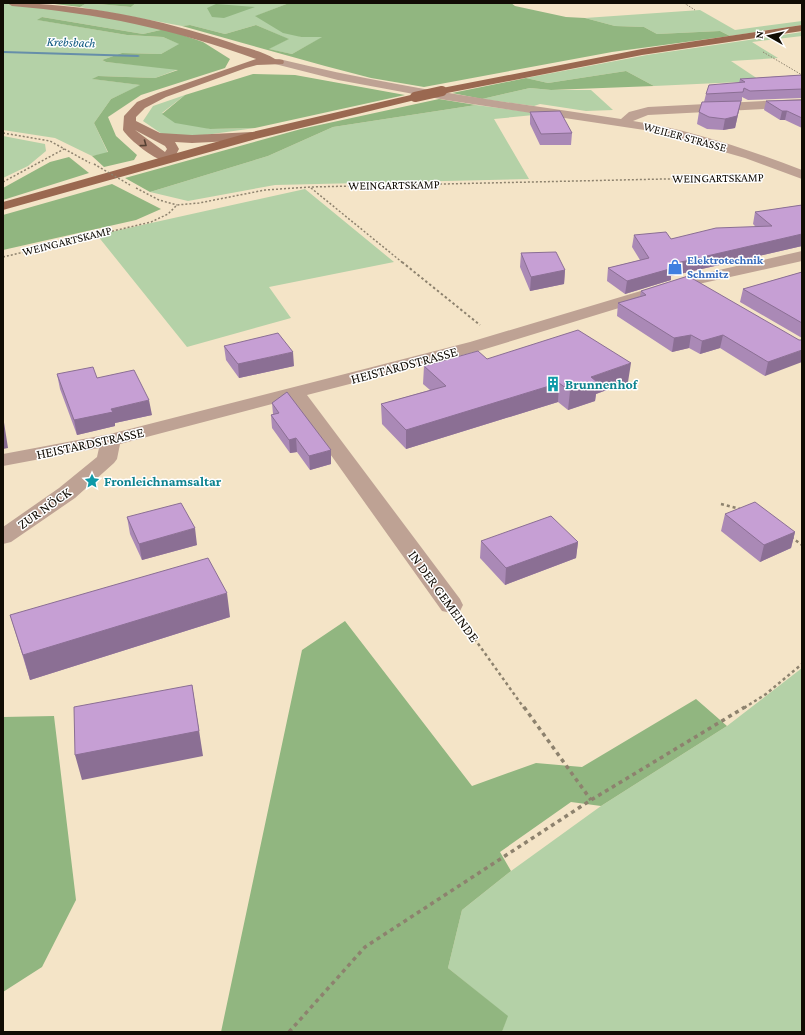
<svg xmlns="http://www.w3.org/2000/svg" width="805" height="1035" font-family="'Crimson Pro',serif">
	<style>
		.green { fill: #b4d1a7 }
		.forest { fill: #91b680 }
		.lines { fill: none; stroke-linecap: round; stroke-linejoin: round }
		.stream { fill: #668ea9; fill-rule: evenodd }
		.path-far4 { stroke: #8d826e; stroke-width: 1; stroke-dasharray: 1.5 1.5; stroke-linecap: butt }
		.path-far3 { stroke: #8d826e; stroke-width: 1.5; stroke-dasharray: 2 2; stroke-linecap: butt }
		.path-far2 { stroke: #8d826e; stroke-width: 2; stroke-dasharray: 2.5 2.5; stroke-linecap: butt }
		.path-far1 { stroke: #8d826e; stroke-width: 2.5; stroke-dasharray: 3 3; stroke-linecap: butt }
		.path { stroke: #8d826e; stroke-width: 3.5; stroke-dasharray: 4 4; stroke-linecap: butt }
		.street { fill: #bea294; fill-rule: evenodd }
		.secondary { fill: #a9806d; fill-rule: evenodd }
		.primary { fill: #9a6850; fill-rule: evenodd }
		.path-bridge { stroke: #8d826e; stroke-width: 1.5; stroke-dasharray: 2 2; stroke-linecap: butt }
		.primary-bridge { stroke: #9a6850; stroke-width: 10 }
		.wall { fill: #aa89b6 }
		.shaded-wall { fill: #8b6f94 }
		.building { fill: #c69fd4; stroke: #8b6f94 }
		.oneway { stroke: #554033 }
		.labels { text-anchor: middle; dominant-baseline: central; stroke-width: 3; stroke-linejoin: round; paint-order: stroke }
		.far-street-label { font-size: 12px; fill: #110c04; stroke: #fff }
		.far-shop-label { font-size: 12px; font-weight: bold; fill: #366cbe; stroke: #fff; text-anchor: start }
		.far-water-label { font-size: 13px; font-style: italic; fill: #135a82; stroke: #fff }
		.street-label { font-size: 14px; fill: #110c04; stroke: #fff }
		.culture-label { font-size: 14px; font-weight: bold; fill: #0d838f; stroke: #fff; text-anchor: start }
	</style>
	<rect width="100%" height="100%" fill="#f4e4c7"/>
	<path class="green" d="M3 3 63 9 165 29 143 34 42 17 38 20 127 35 163 37 180 44 161 54 122 53 102 60 106 62 179 69 155 78 98 76 93 79 141 85 111 99 94 123 108 153 92 156 55 138 3 130Z
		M87 3 131 7 136 3H289L256 16 301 37H323L292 54 268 49 288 39 256 25 225 34 190 25 182 26 80 7Z
		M700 10 735 30 802 21V25L730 36 720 31 657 34 644 27 615 26 585 18Z
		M802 32V36L752 42 778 58 731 61 761 81 654 86 626 71 548 83 526 78 647 55Z
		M530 88 551 90H591L613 110 586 111 540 104 534 106 482 99Z
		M185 95 162 113 210 129 255 128 198 136 162 134 143 121 153 106Z
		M476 105 544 114 494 119 529 179 275 185 188 201 150 192 268 156 333 127Z
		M3 136 45 144 46 151 28 166 3 178Z
		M305 189 394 262 269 287 291 318 187 347 97 235Z
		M802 668V1032H502L507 1016 448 968 462 910 511 871 601 806 727 726Z"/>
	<path class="forest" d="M46 3H136L131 7 87 3 80 7Z
		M289 3H511L515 6 566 17 585 18 615 26 644 27 657 34 720 31 730 36 612 52 424 87 371 78 325 66 182 26 190 25 225 34 256 25 289 39 269 49 292 54 322 37H301L283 33 255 16Z
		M216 4 255 7 224 18 212 17 207 8Z
		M42 17 143 34 165 29 203 42 230 59 225 68 141 95 108 117 116 136 137 155 134 160 104 167 92 156 108 152 94 123 111 99 140 85 92 79 98 76 155 78 178 70 106 62 102 60 122 53 161 54 179 44 163 37 127 35 37 20Z
		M626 71 654 86 551 90 530 88 482 99 452 93 526 78 548 83Z
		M253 74 295 75 405 95 255 128 210 129 175 123 162 114 185 95Z
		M439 99 476 105 333 127 268 156 150 192 125 178 301 129Z
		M69 157 89 173 3 200V188L50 162Z
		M112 184 161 209 136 220 3 250V215Z
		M345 621 472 786 536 763 582 767 696 699 727 726 601 806 571 802 500 852 511 871 462 910 448 968 508 1016 502 1032H221L302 650Z
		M54 716 76 900 42 967 3 992V717Z"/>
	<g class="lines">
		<path class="stream" d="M3 51 138 55 140 56 138 57 3 53Z"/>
		<path class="path-far4" d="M684 3 695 10
			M763 52 802 75"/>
		<path class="path-far3" d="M3 133 50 141 90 163
			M3 182 64 149
			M136 188 159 200 177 205
			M311 188 403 263
			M3 257 151 222 168 214 177 205 199 203 265 190 310 187 753 177"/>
		<path class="path-far2" d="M402 262 480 325"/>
		<path class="path-far1" d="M721 504 740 509
			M791 537 802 545
			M464 624 524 708
			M744 708 766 694 802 664"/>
		<path class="path" d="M524 707 591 800
			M289 1032 365 947 591 800 745 707"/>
		<path class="street" d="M279 59C392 87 506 102 621 119L629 112 648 107 802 99V107L648 115 633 121C689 129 749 150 802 170V179L745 158 651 131 446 100 338 80 275 64 274 62 275 60Z
			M802 251V261L694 285 482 350 307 395 460 599 463 605 460 611 451 613 442 611 291 399 120 444 117 459 114 463 75 498 11 542 3 544V527L59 488 97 457 99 448 3 466V454L110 434 470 342 684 278Z"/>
		<path class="secondary" d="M7 3C83 3 160 19 232 43 245 48 263 51 275 59L283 60 284 62 283 64 257 65 246 68 166 97 145 108 136 117V121L160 133 192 135 252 132 258 136 252 140 192 143 175 142 179 149 172 162C160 165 129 140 123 130L124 116 137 102 158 93 256 59C177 30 96 13 12 6ZM135 130 165 146 167 149 165 152Z"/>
		<path class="primary" d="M802 25V31L642 55 442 94 436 91 442 88 642 49Z
			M415 94 419 95 421 97 419 99 256 139 3 210V202L248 133Z"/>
		<path class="path-bridge" d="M94 164 130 185"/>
		<path class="primary-bridge" d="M415 97 442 91"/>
	</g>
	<path class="wall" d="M802 75V98L748 100 742 97V101H741L735 128 723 130 707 129 697 124 699 112 704 102 706 94 739 83 740 79Z
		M802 100V128L785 120H780L764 110 766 101Z
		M530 112 572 133 571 145H540L530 124Z
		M802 205V246L671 276V280L625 294 607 281 608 268 640 260 632 247 634 235 671 239 756 227 753 224 755 212Z
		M521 253 565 270 564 284 530 291 520 267Z
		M802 272V338L740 302 743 289Z
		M641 291 799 340 765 376 720 348 700 354 689 348 672 352 617 316 618 303 640 296Z
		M224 346 294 366 239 378 226 360Z
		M487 359 628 382 596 394 595 401 568 410 558 402 406 449 382 424 381 404 430 390 423 384 424 366Z
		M57 374 97 378 152 415 115 423V426L77 435 60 389Z
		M272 403 331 464 310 470 297 452 290 453 272 428 271 415 273 414Z
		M725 514 795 532 791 548 760 562 721 531Z
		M127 517 197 545 142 560 130 534Z
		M481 541 578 542 576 558 505 585 480 558Z
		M10 615 230 617 30 680Z"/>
	<path class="shaded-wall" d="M741 101 735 128 723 130 725 119Z
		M782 111H787L785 120H780Z
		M802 234V246L671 276V280L625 294 627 281 668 265Z
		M565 270 564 284 530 291 531 277Z
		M691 335 689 348 672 352 674 338Z
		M723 335 720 348 700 354 702 341Z
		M802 350V362L765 376 768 362Z
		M293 352 294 366 239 378 238 364Z
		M631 363 628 382 596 394 595 401 568 410 570 391 591 377Z
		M559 383 558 402 406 449V430Z
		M149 400 152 415 115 423V426L77 435 74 420 111 409Z
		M3 416 8 448 3 449Z
		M296 438 297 452 290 453 289 440Z
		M331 450V464L310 470 309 456Z
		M195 528 197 545 142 560 139 544Z
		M795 532 791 548 760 562 764 545Z
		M578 542 576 558 505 585 506 568Z
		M227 593 230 617 30 680 23 655Z
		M192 685 203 756 82 780 75 755Z"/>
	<path class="building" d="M802 75V89L750 91 744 88 743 92 706 94 709 85 745 82 740 79Z
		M802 100V118L787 111H782L766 101Z
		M741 101 737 116 725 119 709 117 699 112 702 102Z
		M560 111 572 133 541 134 530 112Z
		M802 205V234L668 265 673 268 627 281 608 268 649 258 634 235 666 232 671 239 716 228 772 226 755 212Z
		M556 252 565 270 531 277 521 253Z
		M802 272V323L743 289Z
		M688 276 799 340H802V350L768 362 723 335 702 341 691 335 674 338 618 303 646 295 641 291Z
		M578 330 631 363 591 377 597 382 570 391 559 383 406 430 381 404 446 386 424 366 478 351 487 359Z
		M278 333 293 352 238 364 224 346Z
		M93 367 97 378 134 370 149 400 111 409 113 412 74 420 57 374Z
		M287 392 331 450 309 456 296 438 289 440 271 415 279 413 272 403Z
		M3 424 4 433H3Z
		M755 502 795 532 764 545 725 514Z
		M181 503 195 528 139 544 127 517Z
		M551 516 578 542 506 568 481 541Z
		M208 558 227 593 23 655 10 615Z
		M192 685 199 731 75 755 74 707Z"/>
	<defs><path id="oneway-chevron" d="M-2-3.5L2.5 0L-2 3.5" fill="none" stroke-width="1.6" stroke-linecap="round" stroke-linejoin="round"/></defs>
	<use class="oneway" href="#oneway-chevron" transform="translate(144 144) rotate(36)"/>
	<defs>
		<g id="shop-bare" transform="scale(1.2)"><path d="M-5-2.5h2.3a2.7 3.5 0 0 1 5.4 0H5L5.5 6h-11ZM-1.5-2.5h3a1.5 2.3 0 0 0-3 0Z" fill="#3f7fe0" stroke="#fff" stroke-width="2.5" paint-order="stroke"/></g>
		<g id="building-bare" transform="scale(1.2)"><path d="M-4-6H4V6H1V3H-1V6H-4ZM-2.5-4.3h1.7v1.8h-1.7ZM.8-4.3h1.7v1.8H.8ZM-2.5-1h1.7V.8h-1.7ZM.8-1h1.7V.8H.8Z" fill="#0f9aa8" stroke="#fff" stroke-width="2.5" paint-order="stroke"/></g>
		<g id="sight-bare" transform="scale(1.2)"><path d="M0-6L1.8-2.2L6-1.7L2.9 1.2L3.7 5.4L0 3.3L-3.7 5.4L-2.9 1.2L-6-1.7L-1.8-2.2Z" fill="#0f9aa8" stroke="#fff" stroke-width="2.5" paint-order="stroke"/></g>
	</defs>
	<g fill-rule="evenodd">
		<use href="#shop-bare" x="675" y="267"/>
		<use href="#building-bare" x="553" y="384"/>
		<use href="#sight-bare" x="92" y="481"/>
	</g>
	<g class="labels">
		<g class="far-street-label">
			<text transform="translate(685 137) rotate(15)">WEILER STRASSE</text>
			<text transform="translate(718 178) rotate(-1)">WEINGARTSKAMP</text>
			<text transform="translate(394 185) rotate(-1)">WEINGARTSKAMP</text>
			<text transform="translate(67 241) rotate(-14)">WEINGARTSKAMP</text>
		</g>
		<g class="far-shop-label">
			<text x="687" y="260">Elektrotechnik<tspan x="687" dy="14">Schmitz</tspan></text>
		</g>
		<g class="far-water-label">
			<text transform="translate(71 42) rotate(2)">Krebsbach</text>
		</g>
		<g class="street-label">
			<text transform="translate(404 365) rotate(-15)">HEISTARDSTRASSE</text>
			<text transform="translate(90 443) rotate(-12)">HEISTARDSTRASSE</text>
			<text transform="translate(44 508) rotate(-35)">ZUR NÖCK</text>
			<text transform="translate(444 596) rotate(54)">IN DER GEMEINDE</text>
		</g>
		<g class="culture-label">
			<text x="565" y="384">Brunnenhof</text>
			<text x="104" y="481">Fronleichnamsaltar</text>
		</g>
	</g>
	<rect width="805" height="1035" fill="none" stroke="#110c04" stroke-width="8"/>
	<g transform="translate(769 36) rotate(278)" stroke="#ffffff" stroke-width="3" paint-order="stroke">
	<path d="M0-3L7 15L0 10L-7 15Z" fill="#110c04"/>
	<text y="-6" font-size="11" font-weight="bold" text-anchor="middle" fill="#110c04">N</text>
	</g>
</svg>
